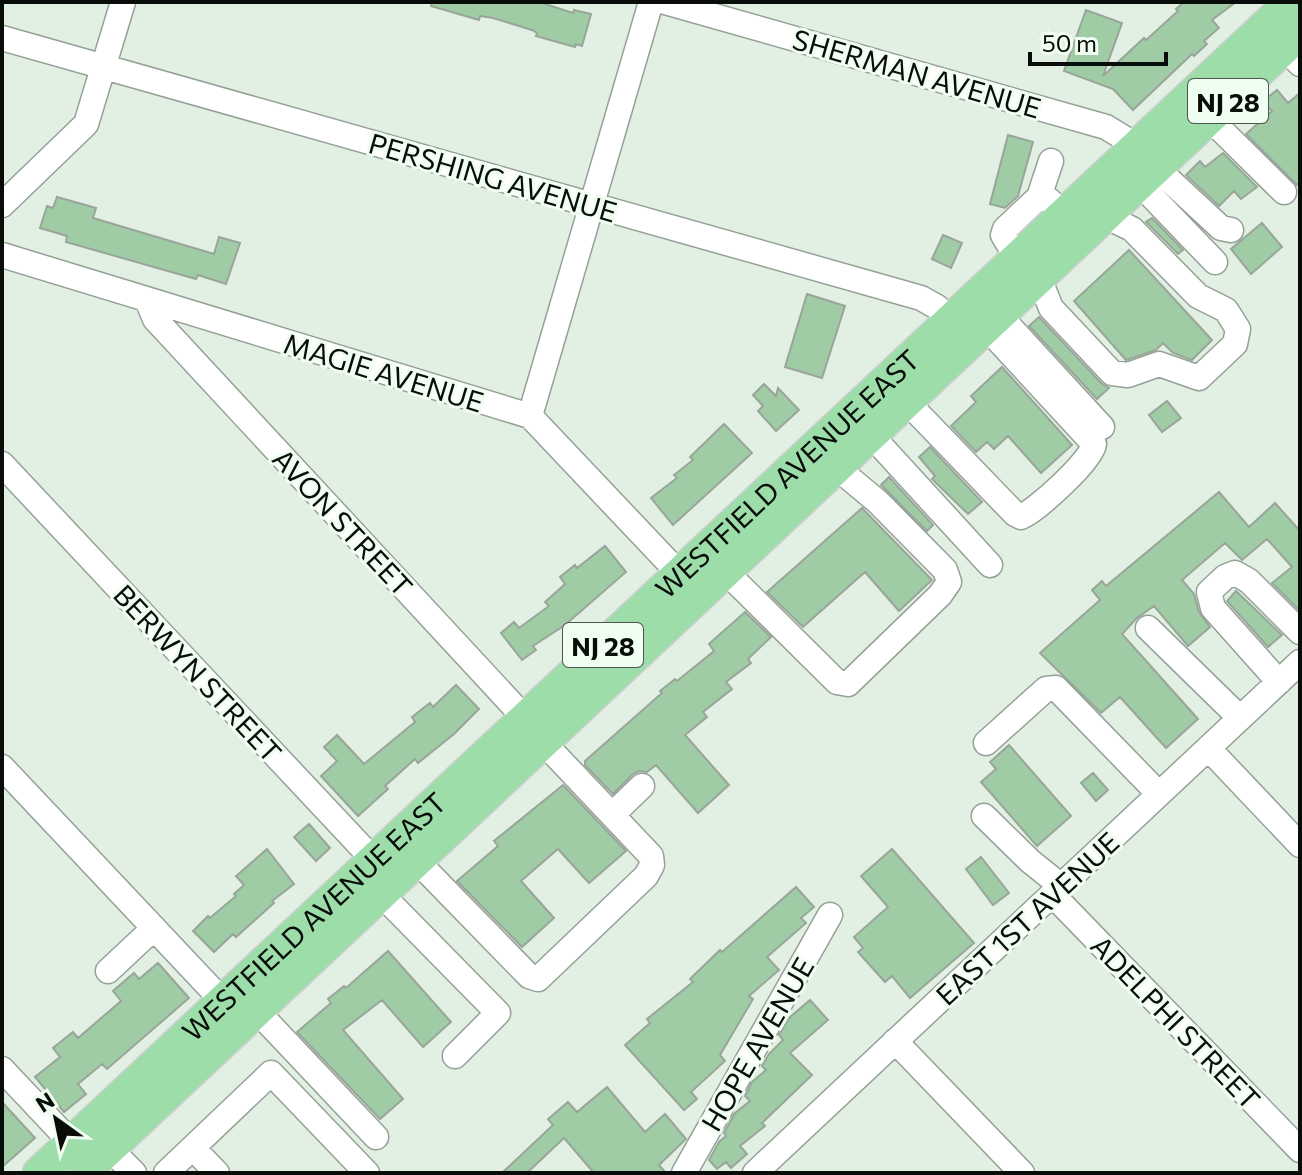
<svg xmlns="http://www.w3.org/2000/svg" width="1302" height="1175" font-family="Commissioner,sans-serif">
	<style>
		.building { fill: #9fcca5; stroke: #99a59a; stroke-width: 2 }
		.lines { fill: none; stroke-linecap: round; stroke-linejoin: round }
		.minor-casing { stroke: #95a196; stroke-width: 27 }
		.major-casing { stroke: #cecfce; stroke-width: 35 }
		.minor { stroke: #fff; stroke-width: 24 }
		.major { stroke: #9dddaa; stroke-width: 32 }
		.labels { text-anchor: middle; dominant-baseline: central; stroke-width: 6; stroke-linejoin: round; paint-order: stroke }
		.shield { fill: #f0fdf1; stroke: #4e554f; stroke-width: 2 }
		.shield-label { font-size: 26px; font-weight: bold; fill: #090d09 }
		.street-label { font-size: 28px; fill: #090d09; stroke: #f0fdf1 }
	</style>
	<rect width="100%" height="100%" fill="#e2f0e4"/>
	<path class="building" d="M432 2H539L573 13 574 10 591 14 582 46 576 44 575 47 536 36 537 33 532 30 493 18 480 16 479 20 431 6Z
		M1184 2H1236L1212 20 1219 28 1204 41 1207 44 1194 56 1192 54 1133 110 1113 89 1064 71 1086 10 1122 23 1103 76 1144 38 1146 40 1178 11 1176 9Z
		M1277 90 1288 103 1300 93V182L1297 185 1246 134 1272 111 1263 101Z
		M1008 135 1033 142 1018 196 1005 208 990 204Z
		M1223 153 1257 187 1241 199 1234 191 1219 206 1186 175 1200 161 1205 167Z
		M57 197 96 208 93 218 214 254 219 237 240 243 226 284 198 275 196 279 66 242 67 236 40 228 47 206 53 208Z
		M1152 218 1183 250 1178 254 1146 222Z
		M1262 223 1282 247 1251 274 1231 249Z
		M943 235 962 243 951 268 932 259Z
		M1129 250 1212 340 1192 360 1173 353 1163 343 1156 350 1126 360 1074 301Z
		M807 294 845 306 822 378 785 367Z
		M1039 317 1101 383 1109 388 1097 399 1029 326Z
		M1002 367 1072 445 1041 473 1008 436 994 449 987 442 976 452 951 426 976 402 971 396Z
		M764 384 776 396 778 388 799 410 776 431 758 411 763 406 753 395Z
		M1167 401 1181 418 1162 432 1149 415Z
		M724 424 752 453 673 525 651 498 677 478 674 475 693 460 690 457Z
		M930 447 982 502 968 514 932 479 935 476 919 457Z
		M889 477 933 525 927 531 881 485Z
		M1219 492 1249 527 1275 503 1300 531V611L1272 583 1292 567 1267 539 1242 560 1225 543 1182 580 1194 594 1199 612 1210 627 1188 646 1154 606 1137 618 1122 634 1198 719 1166 748 1120 697 1101 713 1040 653 1100 600 1092 590 1102 581 1106 586Z
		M862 508 932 580 899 611 865 572 803 627 767 592Z
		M605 546 626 572 565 625 533 646 536 650 522 660 501 633 514 622 519 628 549 606 545 602 565 584 560 577 575 565 577 568Z
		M1236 591 1282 635 1268 647 1227 601Z
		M745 612 771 637 748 659 751 663 726 682 732 689 703 712 707 717 685 735 729 785 698 813 656 765 647 772 639 771 632 775 613 794 585 765V761L662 693 660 691 675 679 677 681 714 651 709 644Z
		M456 685 479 709 454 734 418 763 415 759 385 786 388 789 358 816 321 776 337 761 324 747 337 735 364 764 415 722 412 717 430 703 433 707Z
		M1009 745 1071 816 1037 846 981 782 996 769 990 762Z
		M1093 773 1108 790 1096 801 1081 783Z
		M563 785 626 851 589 883 558 849 521 881 554 918 522 947 457 881 498 846 494 841Z
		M309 824 330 848 316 861 294 837Z
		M267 849 294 884 272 901 274 903 236 937 233 934 214 952 193 931 208 916 210 918 236 896 234 894 244 885 236 876Z
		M892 849 974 943 910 998 892 976 885 982 858 952 863 948 854 937 888 907 861 876Z
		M981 857 1009 893 993 905 966 869Z
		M796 887 814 907 801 918 806 923 767 957 779 970 749 996 753 999 720 1055 725 1061 691 1092 697 1099 684 1110 625 1045 650 1023 647 1019 693 982 690 979 720 950 722 952Z
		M388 951 451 1022 423 1047 382 1000 343 1030 403 1099 380 1119 297 1032 331 1003 328 999 344 986 346 988Z
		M158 963 189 998 107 1069 102 1064 78 1084 86 1094 64 1112 35 1077 60 1057 53 1048 73 1032 78 1038 121 1001 113 991 134 973 139 979Z
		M810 1000 828 1020 790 1053 812 1075 762 1123 765 1126 740 1146 747 1154 731 1168 726 1162 717 1169 709 1160 719 1142 726 1136 724 1133 735 1113 750 1101 745 1096 752 1082 766 1070 762 1066 769 1054 783 1040 779 1035 789 1018Z
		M607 1087 645 1132 665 1114 686 1139 659 1165 666 1173H594L564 1138 527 1173H502L553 1125 548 1119 568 1102 577 1112Z
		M2 1102 35 1138 2 1167Z"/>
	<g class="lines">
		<g class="minor-casing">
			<path id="minor" d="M665 2 1106 127 1124 138 1221 228 1231 230
				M2 38 921 298 937 307 961 330
				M1284 48 1300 64
				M1209 118 1284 192
				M1139 183 1215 262
				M1039 197 1051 161
				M2 205 86 124 123 2
				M2 255 530 416 690 585
				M1017 258 1003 235 1005 229 1039 197 1049 200 1064 214
				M1039 278 1051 308 1112 373 1128 375 1159 364 1199 378 1235 344 1238 329 1226 310 1198 296 1132 229 1105 216
				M147 300 155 319 535 729
				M999 315 1102 427
				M907 402 1015 514 1021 517C1037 510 1092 460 1094 444L986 327
				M530 416 651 2
				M871 435 990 565
				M2 464 384 871
				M725 571 837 682 848 684 940 595 949 582 945 570 878 502 836 467
				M1148 628 1240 718
				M1279 682 1213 608 1209 592 1225 577 1235 573 1249 581 1300 632
				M986 743 1046 689 1056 688 1159 794
				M1208 748 1300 845
				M2 767 233 1012
				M612 815 642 786
				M984 816 1030 861 1061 886
				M416 860 529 976 538 979 646 876 652 865 651 856 543 742
				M381 894 498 1013 455 1056
				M1052 894 1300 1150
				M108 971 154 928
				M256 1010 376 1137
				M895 1041 1022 1173
				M2 1069 82 1154
				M109 1148 134 1173
				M193 1148 217 1173
				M166 1173 271 1073 367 1173
				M684 1173 830 915
				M755 1173 1300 662"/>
		</g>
		<g class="major-casing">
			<g id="major">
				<path id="s1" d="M39 1173 1291 2"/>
				<path d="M83 1173 1300 33"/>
			</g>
		</g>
		<use href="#minor" class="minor"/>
		<use href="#major" class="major"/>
	</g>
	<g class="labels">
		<g class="shield">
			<rect x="1188" y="79" width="80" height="44" rx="6"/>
			<rect x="563" y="623" width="80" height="44" rx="6"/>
		</g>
		<g class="shield-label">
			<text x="1228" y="101">NJ 28</text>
			<text x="603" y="645">NJ 28</text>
		</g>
		<g class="street-label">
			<text transform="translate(917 73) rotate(16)">SHERMAN AVENUE</text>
			<text transform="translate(493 177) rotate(16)">PERSHING AVENUE</text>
			<text transform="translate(384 372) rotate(17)">MAGIE AVENUE</text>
			<text stroke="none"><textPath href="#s1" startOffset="1024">WESTFIELD AVENUE EAST</textPath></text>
			<text transform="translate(343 522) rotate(47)">AVON STREET</text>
			<text transform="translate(198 673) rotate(47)">BERWYN STREET</text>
			<text stroke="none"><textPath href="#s1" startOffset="376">WESTFIELD AVENUE EAST</textPath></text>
			<text transform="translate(1027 918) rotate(-43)">EAST 1ST AVENUE</text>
			<text transform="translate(1176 1022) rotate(46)">ADELPHI STREET</text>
			<text transform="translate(757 1044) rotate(-60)">HOPE AVENUE</text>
		</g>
	</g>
	<rect width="1302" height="1175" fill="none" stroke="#090d09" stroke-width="8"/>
	<g transform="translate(56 1119) rotate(327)" stroke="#f0fdf1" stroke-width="6" paint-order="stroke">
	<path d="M0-6L14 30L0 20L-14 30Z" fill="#090d09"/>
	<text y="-12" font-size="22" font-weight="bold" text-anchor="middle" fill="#090d09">N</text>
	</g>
	<path d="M1030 52v12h136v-12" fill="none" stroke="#090d09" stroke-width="4"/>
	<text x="1042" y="52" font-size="24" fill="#090d09" stroke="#f0fdf1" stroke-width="6" paint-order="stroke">50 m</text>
</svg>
